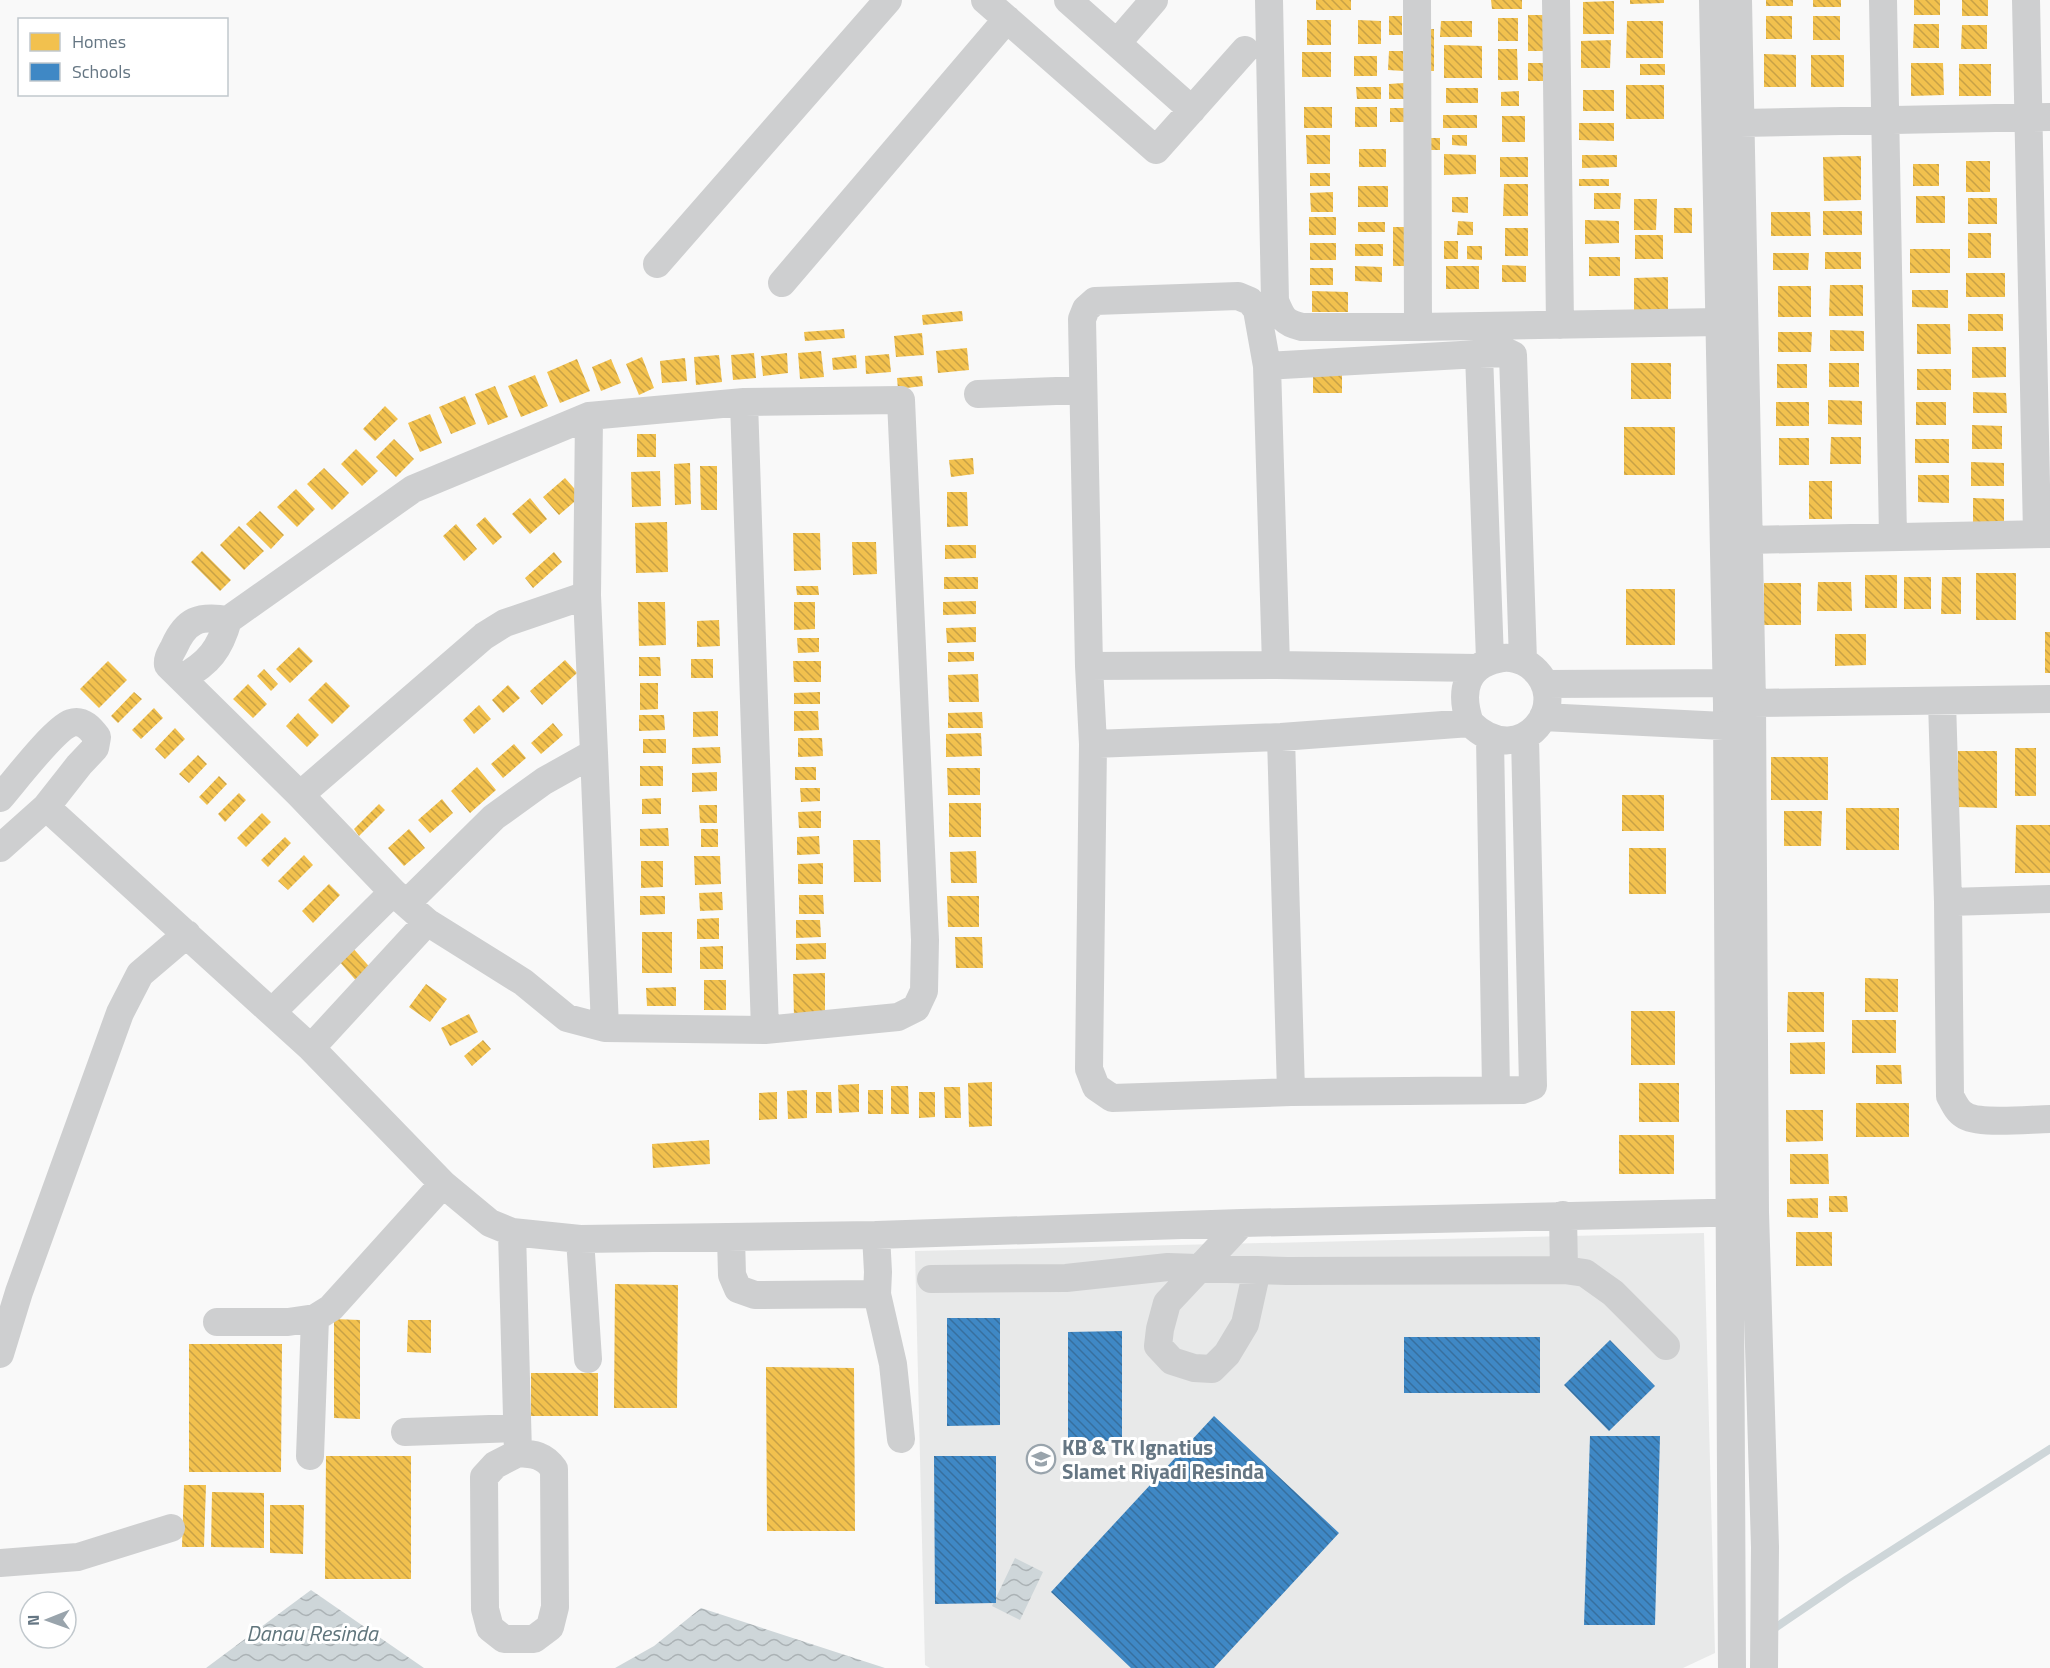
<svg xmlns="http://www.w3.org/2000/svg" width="2050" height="1668" font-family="'Titillium Web',sans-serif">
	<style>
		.built { fill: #e8e9e9 }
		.water { fill: url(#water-waves) }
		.homes { fill: url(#homes-back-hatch) }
		.schools { fill: url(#schools-back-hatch) }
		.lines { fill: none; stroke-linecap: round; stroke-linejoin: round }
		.stream { stroke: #ced6d9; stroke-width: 8 }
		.minor { stroke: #cecfd0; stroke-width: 28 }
		.labels { text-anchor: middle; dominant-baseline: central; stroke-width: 6; stroke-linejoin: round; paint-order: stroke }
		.poi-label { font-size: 21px; font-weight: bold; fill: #657683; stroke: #fff; text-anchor: start }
		.water-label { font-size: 22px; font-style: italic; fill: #60757c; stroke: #fff }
	</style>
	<defs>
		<pattern id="water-waves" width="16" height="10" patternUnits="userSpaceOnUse" patternTransform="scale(1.5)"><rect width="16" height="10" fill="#ced6d9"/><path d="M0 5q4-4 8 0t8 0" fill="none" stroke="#abb2b5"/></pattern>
		<pattern id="homes-back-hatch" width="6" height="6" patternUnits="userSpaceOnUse" patternTransform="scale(1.5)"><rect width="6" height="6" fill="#f2c14e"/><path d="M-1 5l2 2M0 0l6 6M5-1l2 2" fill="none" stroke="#c8a146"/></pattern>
		<pattern id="schools-back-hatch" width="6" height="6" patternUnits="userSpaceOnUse" patternTransform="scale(1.5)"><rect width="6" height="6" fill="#3f88c5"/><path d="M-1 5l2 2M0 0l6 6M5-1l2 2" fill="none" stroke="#376f9e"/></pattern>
	</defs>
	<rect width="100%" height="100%" fill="#f9f9f9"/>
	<path class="built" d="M1704 1233 1715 1653 1683 1668H930L925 1665 915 1251Z"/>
	<path class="water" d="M1015 1558 1043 1572 1020 1620 992 1606Z
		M311 1590 424 1668H206Z
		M701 1608 885 1668H615L654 1646Z"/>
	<path class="homes" d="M1316 0H1351V10H1316Z
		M1491 0H1522V9H1492Z
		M1630 0H1664V3L1630 4Z
		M1766 0H1793V6H1766Z
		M1813 0H1841V7H1813Z
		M1914 0H1940V15H1914Z
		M1962 0H1988V16H1962Z
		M1614 1V34H1583V2Z
		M1528 15H1544V51H1528Z
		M1389 16H1402V35H1389Z
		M1766 16H1792V39H1766Z
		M1813 16H1840V40H1813Z
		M1498 18H1518V41H1498Z
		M1307 20H1331V45H1307Z
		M1358 20 1381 21V44H1358Z
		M1441 21H1472V37H1440Z
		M1627 21H1663V58H1626Z
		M1914 24H1939V48H1913Z
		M1962 25H1987V49H1961Z
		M1423 29H1434V71H1423Z
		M1611 40 1610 68H1581V41Z
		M1444 45 1482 46V78H1444Z
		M1498 49H1517L1518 80H1498Z
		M1389 51H1403L1404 71 1388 70Z
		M1302 52H1331V77H1302Z
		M1764 54 1796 55V87H1764Z
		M1811 55H1844V87H1811Z
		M1354 56H1377V76H1354Z
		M1528 63H1545V81H1528Z
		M1911 63H1943L1944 95 1911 96Z
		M1640 64H1665V75H1640Z
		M1959 64H1991V96H1959Z
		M1404 83V99H1389V84Z
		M1626 85H1664V119H1626Z
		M1356 87H1381V99H1357Z
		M1446 88H1478V103H1446Z
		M1583 90H1614V111H1583Z
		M1519 91V106H1501V92Z
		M1304 107H1332V128H1304Z
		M1355 107H1377V127H1355Z
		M1390 108H1406V122H1390Z
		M1443 115H1477V128H1443Z
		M1502 116H1525V142H1502Z
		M1579 123H1614V141L1579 140Z
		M1306 135H1330V164H1307Z
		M1452 135H1467V146L1452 145Z
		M1426 138H1440V150H1426Z
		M1359 149H1386V167H1359Z
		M1444 154 1476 155V174L1444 175Z
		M1582 155H1617V167L1582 168Z
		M1861 156V200L1824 201 1823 157Z
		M1500 157H1528V177H1500Z
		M1966 161H1990V192H1966Z
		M1913 164H1939V186H1913Z
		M1310 173H1330V186H1310Z
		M1579 179H1609V186H1579Z
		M1504 184H1528V216H1503Z
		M1358 186H1388V207H1358Z
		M1333 192V212H1311L1310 193Z
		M1594 193H1621L1620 209H1594Z
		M1916 196H1945V223H1916Z
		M1452 197H1468V213L1452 212Z
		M1968 198H1997V224H1968Z
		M1634 199H1657L1656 230H1634Z
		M1674 208H1692V233H1674Z
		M1823 211H1862V235H1823Z
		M1771 212H1810L1811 236H1771Z
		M1309 217H1336V235H1309Z
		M1585 220 1619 221V243L1585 244Z
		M1458 221 1473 222V235H1457Z
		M1358 222H1385V232H1358Z
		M1393 227H1411V266H1393Z
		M1505 228H1528V256H1505Z
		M1968 233H1991V258H1968Z
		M1635 235H1663V259H1635Z
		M1444 241H1458V259H1444Z
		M1310 243H1336V260H1310Z
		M1355 244H1383V256H1355Z
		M1467 246H1482V260L1467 259Z
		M1910 249H1950V273H1910Z
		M1825 252H1861V269H1825Z
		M1773 253H1809L1808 270H1773Z
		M1589 257H1620V276H1589Z
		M1502 265 1526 266V282H1502Z
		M1355 266 1382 267V282L1355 281Z
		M1446 266H1479V289H1446Z
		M1310 268H1333V285H1310Z
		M1966 273H2005V297H1966Z
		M1668 277V310H1634V278Z
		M1830 285H1863V316H1829Z
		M1778 286H1811V317H1778Z
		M1912 290H1948V308L1912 307Z
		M1312 291 1348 292V312H1312Z
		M962 311 963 321 923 325 922 315Z
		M1968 314H2003V331H1968Z
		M1917 324H1950L1951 354H1917Z
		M844 329 845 338 805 341 804 332Z
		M1830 330 1864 331V351H1830Z
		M1778 332H1812L1811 352H1778Z
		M922 333 924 355 896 357 894 336Z
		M1972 347H2006V377L1972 378Z
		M967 348 969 370 938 373 936 351Z
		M821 351 824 377 800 379 798 353Z
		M754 353 756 378 733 380 731 355Z
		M787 353 788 373 763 376 761 356Z
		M889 354 891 372 866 374 865 356Z
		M719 355 722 382 696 385 694 357Z
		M856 355 857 368 833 370 832 358Z
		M642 357 654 388 639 395 626 364Z
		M685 358 687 381 662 383 660 361Z
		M577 359 590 391 560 403 547 372Z
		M611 359 621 383 601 391 592 367Z
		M1631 363H1671V399H1631Z
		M1829 363H1859V387H1829Z
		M1777 364H1807V388H1777Z
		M1313 367H1342V393H1313Z
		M1917 369H1951V390H1917Z
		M535 375 548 406 521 417 508 386Z
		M922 376 923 386 898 389 897 378Z
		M495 386 508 417 488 425 475 394Z
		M1973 392 2006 393 2007 413H1973Z
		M465 396 476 424 451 434 439 407Z
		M1828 400 1862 401V425L1828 424Z
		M1776 402H1809V426H1776Z
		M1916 402H1946V425H1916Z
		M385 406 398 419 375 441 363 429Z
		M430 414 442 443 420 452 408 423Z
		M1972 425 2002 426V449H1972Z
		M1624 427H1675V475H1624Z
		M637 434H656V457H637Z
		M1831 437H1861V464H1830Z
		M1779 438H1809V465H1779Z
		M394 439 414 459 396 477 376 457Z
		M1915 439H1949V463H1915Z
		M356 449 378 471 362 486 341 464Z
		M973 458 974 474 951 477 949 460Z
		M1971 462 2004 463V486H1971Z
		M690 463 691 504 675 505 674 464Z
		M700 466H717V510H701Z
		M324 468 349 493 332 510 307 484Z
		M660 471 661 506 632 507 631 472Z
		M1918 475H1949V503L1918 502Z
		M565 478 581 496 559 515 543 497Z
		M1809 481H1832V519H1809Z
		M296 489 315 509 297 527 277 507Z
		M947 492H967L968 526 947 527Z
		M530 498 547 519 530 534 512 514Z
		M1973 498 2004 499V526H1973Z
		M260 511 284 535 271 549 246 524Z
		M485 517 502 537 493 545 476 525Z
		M667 522 668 572 636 573 635 523Z
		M456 524 477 549 464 561 443 536Z
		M239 526 264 551 244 570 220 545Z
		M793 533H820L821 570 794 571Z
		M852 542H876L877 574 853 575Z
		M945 545H976V558L945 559Z
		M202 551 231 580 220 591 191 562Z
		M554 552 562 562 533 588 525 578Z
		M1976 573H2016V620H1976Z
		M1865 575H1897V608H1865Z
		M944 577H978V589H944Z
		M1904 577H1931V609H1904Z
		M1942 577H1961V614H1941Z
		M1818 582H1851L1852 611H1817Z
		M1764 583H1801V625H1764Z
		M796 586H818L819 595H797Z
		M1626 589H1675V645H1626Z
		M976 601V614L943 615V602Z
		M638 602H665L666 645 639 646Z
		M794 602H815V629L794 630Z
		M719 620 720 646 697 647V621Z
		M976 627V642L947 643 946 628Z
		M2045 632H2050V673H2045Z
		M1835 634H1866V665L1835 666Z
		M797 638H819V652L798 653Z
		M299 647 313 661 290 683 276 669Z
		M948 652H974V661L948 662Z
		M639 657H660L661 676H639Z
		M691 659H713V678H691Z
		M565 660 577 673 542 705 530 691Z
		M108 661 127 680 99 708 80 689Z
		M793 661H821V682H794Z
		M264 669 278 684 271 691 257 676Z
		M978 674 979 702H949L948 675Z
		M326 682 350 706 332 724 308 700Z
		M640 683H658V709L640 710Z
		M248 684 267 704 253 718 233 699Z
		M508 685 520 698 503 713 492 700Z
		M134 692 142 699 118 723 111 716Z
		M820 692V704H794V693Z
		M479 705 491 719 474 734 463 720Z
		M154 708 163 718 141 739 132 730Z
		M718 711V736L693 737V712Z
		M794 711H818L819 730 794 731Z
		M982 712 983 728H948V713Z
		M298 713 319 735 307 747 286 726Z
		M639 715H664L665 730 639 731Z
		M553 723 563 735 541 754 531 743Z
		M175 728 185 739 165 759 155 749Z
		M981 733 982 756 946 757V734Z
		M798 738H822L823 756 798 757Z
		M643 739H666V753H643Z
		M514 744 526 758 503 778 491 764Z
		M720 747 721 763 692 764V748Z
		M2015 748H2036V796H2015Z
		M1958 751H1997V808L1958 807Z
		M198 755 207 764 189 783 179 774Z
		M1771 757H1828V800H1771Z
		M640 766H663V786H640Z
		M477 767 496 790 470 813 451 791Z
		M795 767H816V780H795Z
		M947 768H980V795H948Z
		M717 772V791L692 792V773Z
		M219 776 227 784 207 805 199 797Z
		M800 788H820V801L801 802Z
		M239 793 246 800 225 822 218 814Z
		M1622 795H1664V831H1622Z
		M661 798V814H642V799Z
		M442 799 453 813 430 833 418 820Z
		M949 803H981V837H949Z
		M379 804 385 810 359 836 354 829Z
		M699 805H717V823H700Z
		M1846 808H1899V850H1846Z
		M821 811V828H799L798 812Z
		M1784 811H1822L1821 846H1784Z
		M262 813 271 822 246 847 237 838Z
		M2016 825H2050V873H2015Z
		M668 828 669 846H640V829Z
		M409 829 425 848 404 866 388 848Z
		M701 829H718V847H701Z
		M819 836 820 854 797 855V837Z
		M285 837 291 843 268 867 261 860Z
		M853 840H880L881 882H854Z
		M1629 848H1666V894H1629Z
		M976 851 977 883H951L950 852Z
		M304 855 313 865 288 890 278 881Z
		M694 856H720L721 884 695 885Z
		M641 861H663V887L641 888Z
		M823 863V884H798V864Z
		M329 884 340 895 313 923 302 911Z
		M722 892 723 910 700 911 699 893Z
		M799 895H823L824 914H799Z
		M640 896H665V914L640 915Z
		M947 896H979V927H948Z
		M719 918V939H697V919Z
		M796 920H820L821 937 796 938Z
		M642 932H672V973H642Z
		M955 937H982L983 968H956Z
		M826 943V959L796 960V944Z
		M723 946V969H700V947Z
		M352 947 374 972 360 985 338 960Z
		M825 973V1018H794L793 974Z
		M1865 978 1898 979V1012H1865Z
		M704 980H726V1010H704Z
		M426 984 447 999 430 1022 409 1007Z
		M676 987V1006H647L646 988Z
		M1788 992H1824V1032H1787Z
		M1631 1011H1675V1065H1631Z
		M469 1014 478 1032 450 1046 441 1028Z
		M1852 1020H1896V1053H1852Z
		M483 1040 491 1049 472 1066 464 1056Z
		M1825 1042V1074H1790V1043Z
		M1876 1065H1901L1902 1084H1876Z
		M992 1082V1126L969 1127 968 1083Z
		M1639 1083H1679V1122H1639Z
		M859 1084V1112L839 1113 838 1085Z
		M891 1086H908L909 1114H891Z
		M944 1087H960L961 1118H945Z
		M807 1090V1118L788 1119 787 1091Z
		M868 1090H883V1114H868Z
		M777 1092V1119L759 1120V1093Z
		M816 1092H831L832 1113H816Z
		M919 1092H935V1117L919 1118Z
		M1856 1103H1909V1137H1856Z
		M1786 1110H1823V1141L1786 1142Z
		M1619 1135H1674V1174H1619Z
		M709 1140 710 1164 653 1168 652 1144Z
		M1790 1154H1828L1829 1184H1790Z
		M1829 1196H1847L1848 1212H1829Z
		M1818 1198V1218L1787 1217V1199Z
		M1796 1232H1832V1266H1796Z
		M615 1284 678 1285 677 1408H614Z
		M334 1319 360 1320V1419L334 1418Z
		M408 1320H431V1353L407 1352Z
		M189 1344H282L281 1472H189Z
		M766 1367 854 1368 855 1531H767Z
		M531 1373H598V1416H531Z
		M326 1456H411V1579H325Z
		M184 1485H206L204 1547H182Z
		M212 1492 264 1493V1548L211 1547Z
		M270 1505H304L303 1554 270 1553Z"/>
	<path class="schools" d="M947 1318H1000V1425L947 1426Z
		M1122 1331V1441H1068V1332Z
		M1404 1337H1540V1393H1404Z
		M1610 1340 1655 1386 1609 1431 1564 1385Z
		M1214 1416 1339 1533 1214 1668H1131L1051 1592Z
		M1590 1436H1660L1655 1625H1584Z
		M934 1456H996V1603L935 1604Z"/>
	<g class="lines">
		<path class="stream" d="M1772 1630 1847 1579 2050 1449"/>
		<path class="minor" d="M985 0 1156 150 1245 50
			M1068 0 1192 110
			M1269 0 1275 301C1282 318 1284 323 1302 327H1418L1719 322
			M1417 0 1418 327
			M1556 0 1560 325
			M1713 0 1727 704 1732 1668
			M1738 0 1752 703 1755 1212 1765 1547 1764 1668
			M1883 0 1893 537
			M2026 0 2037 534
			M1117 43 1154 0
			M1725 132 1740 123 2050 117
			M657 264 888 0
			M782 283 1007 19
			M1479 354 1490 660
			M1267 366 1479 354 1509 353 1513 355 1523 661
			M978 394 1083 390
			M744 402 765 1030
			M1748 540 2050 534
			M1276 665 1267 366 1257 310 1250 301 1238 296 1095 301 1086 309 1082 319 1089 666 1093 744 1089 1069 1096 1087 1112 1098 1291 1092 1522 1090 1533 1086 1525 737
			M1089 666 1276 665 1477 668
			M182 678C209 663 220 649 228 620L413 489 589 416 744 402 901 400 925 940 924 991 916 1008 898 1017 765 1030 605 1028 567 1018 523 982 427 922 393 892 300 795 168 665C167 658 171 653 174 647 186 620 199 615 228 620
			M1545 684 1747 683
			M1942 701 1948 902 1950 1096C1954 1103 1957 1111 1964 1115 1978 1125 2031 1119 2050 1119
			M1752 703 2050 699
			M1543 717 1744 727
			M1281 737 1291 1092
			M1490 738 1496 1089
			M1093 744 1281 737 1470 723C1522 774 1577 700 1529 665 1522 660 1511 657 1503 658 1465 664 1459 691 1470 723
			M594 753 605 1028
			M300 795 484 636 505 623 587 595
			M0 798C14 782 54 729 71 723 83 719 91 729 97 737L95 748 79 765 46 807 0 848
			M46 807 311 1048 443 1184 490 1223 512 1232 580 1239 876 1235 1242 1223 1755 1212
			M1948 902 2050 899
			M407 903 494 817 544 781 594 753 587 595 589 416
			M272 1012 393 892
			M311 1048 427 922
			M1563 1215 1564 1270
			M1242 1223 1167 1303 1160 1329 1158 1346 1172 1361 1194 1368 1212 1369 1227 1354 1245 1324 1257 1270
			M512 1232 518 1453 495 1465 484 1477 485 1609 490 1628 504 1639H534L550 1627 555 1607 554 1469C544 1455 534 1454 518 1453
			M731 1237 732 1275 738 1289 755 1295 877 1294 878 1272 876 1235
			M580 1239 588 1359
			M931 1279 1066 1278 1168 1267 1287 1271 1564 1270 1585 1273 1613 1293 1666 1346
			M877 1294 893 1364 901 1439
			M217 1322H288L315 1318 331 1308 443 1184
			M0 1354 19 1292 120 1013 140 974 187 934
			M405 1432 517 1428
			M310 1456 315 1318
			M0 1563 78 1557 171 1528"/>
	</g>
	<defs>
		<g id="school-ring" transform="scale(1.5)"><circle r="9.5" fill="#fff" stroke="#99a4ac" stroke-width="1.5"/><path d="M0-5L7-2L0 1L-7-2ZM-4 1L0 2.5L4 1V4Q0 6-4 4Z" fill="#99a4ac"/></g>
	</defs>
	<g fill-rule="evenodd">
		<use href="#school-ring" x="1041" y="1459"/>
	</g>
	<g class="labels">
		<g class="poi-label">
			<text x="1062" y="1447">KB &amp; TK Ignatius<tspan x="1062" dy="24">Slamet Riyadi Resinda</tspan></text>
		</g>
		<g class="water-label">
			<text x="312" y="1633">Danau Resinda</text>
		</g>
	</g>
	<rect x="18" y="18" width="210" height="78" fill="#ffffff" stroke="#c1c8cd" stroke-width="1.5"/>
	<rect x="30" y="33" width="30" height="18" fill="#f2c14e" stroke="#c1c8cd" stroke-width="1.5"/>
	<text x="72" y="48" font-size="18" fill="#657683">Homes</text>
	<rect x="30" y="63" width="30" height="18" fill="#3f88c5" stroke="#c1c8cd" stroke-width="1.5"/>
	<text x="72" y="78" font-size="18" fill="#657683">Schools</text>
	<g transform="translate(48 1620) rotate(269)"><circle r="28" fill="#ffffff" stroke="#c1c8cd" stroke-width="1.5"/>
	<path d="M0-4.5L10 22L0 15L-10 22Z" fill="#99a4ac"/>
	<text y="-9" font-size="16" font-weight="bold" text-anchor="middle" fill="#657683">N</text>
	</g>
</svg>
